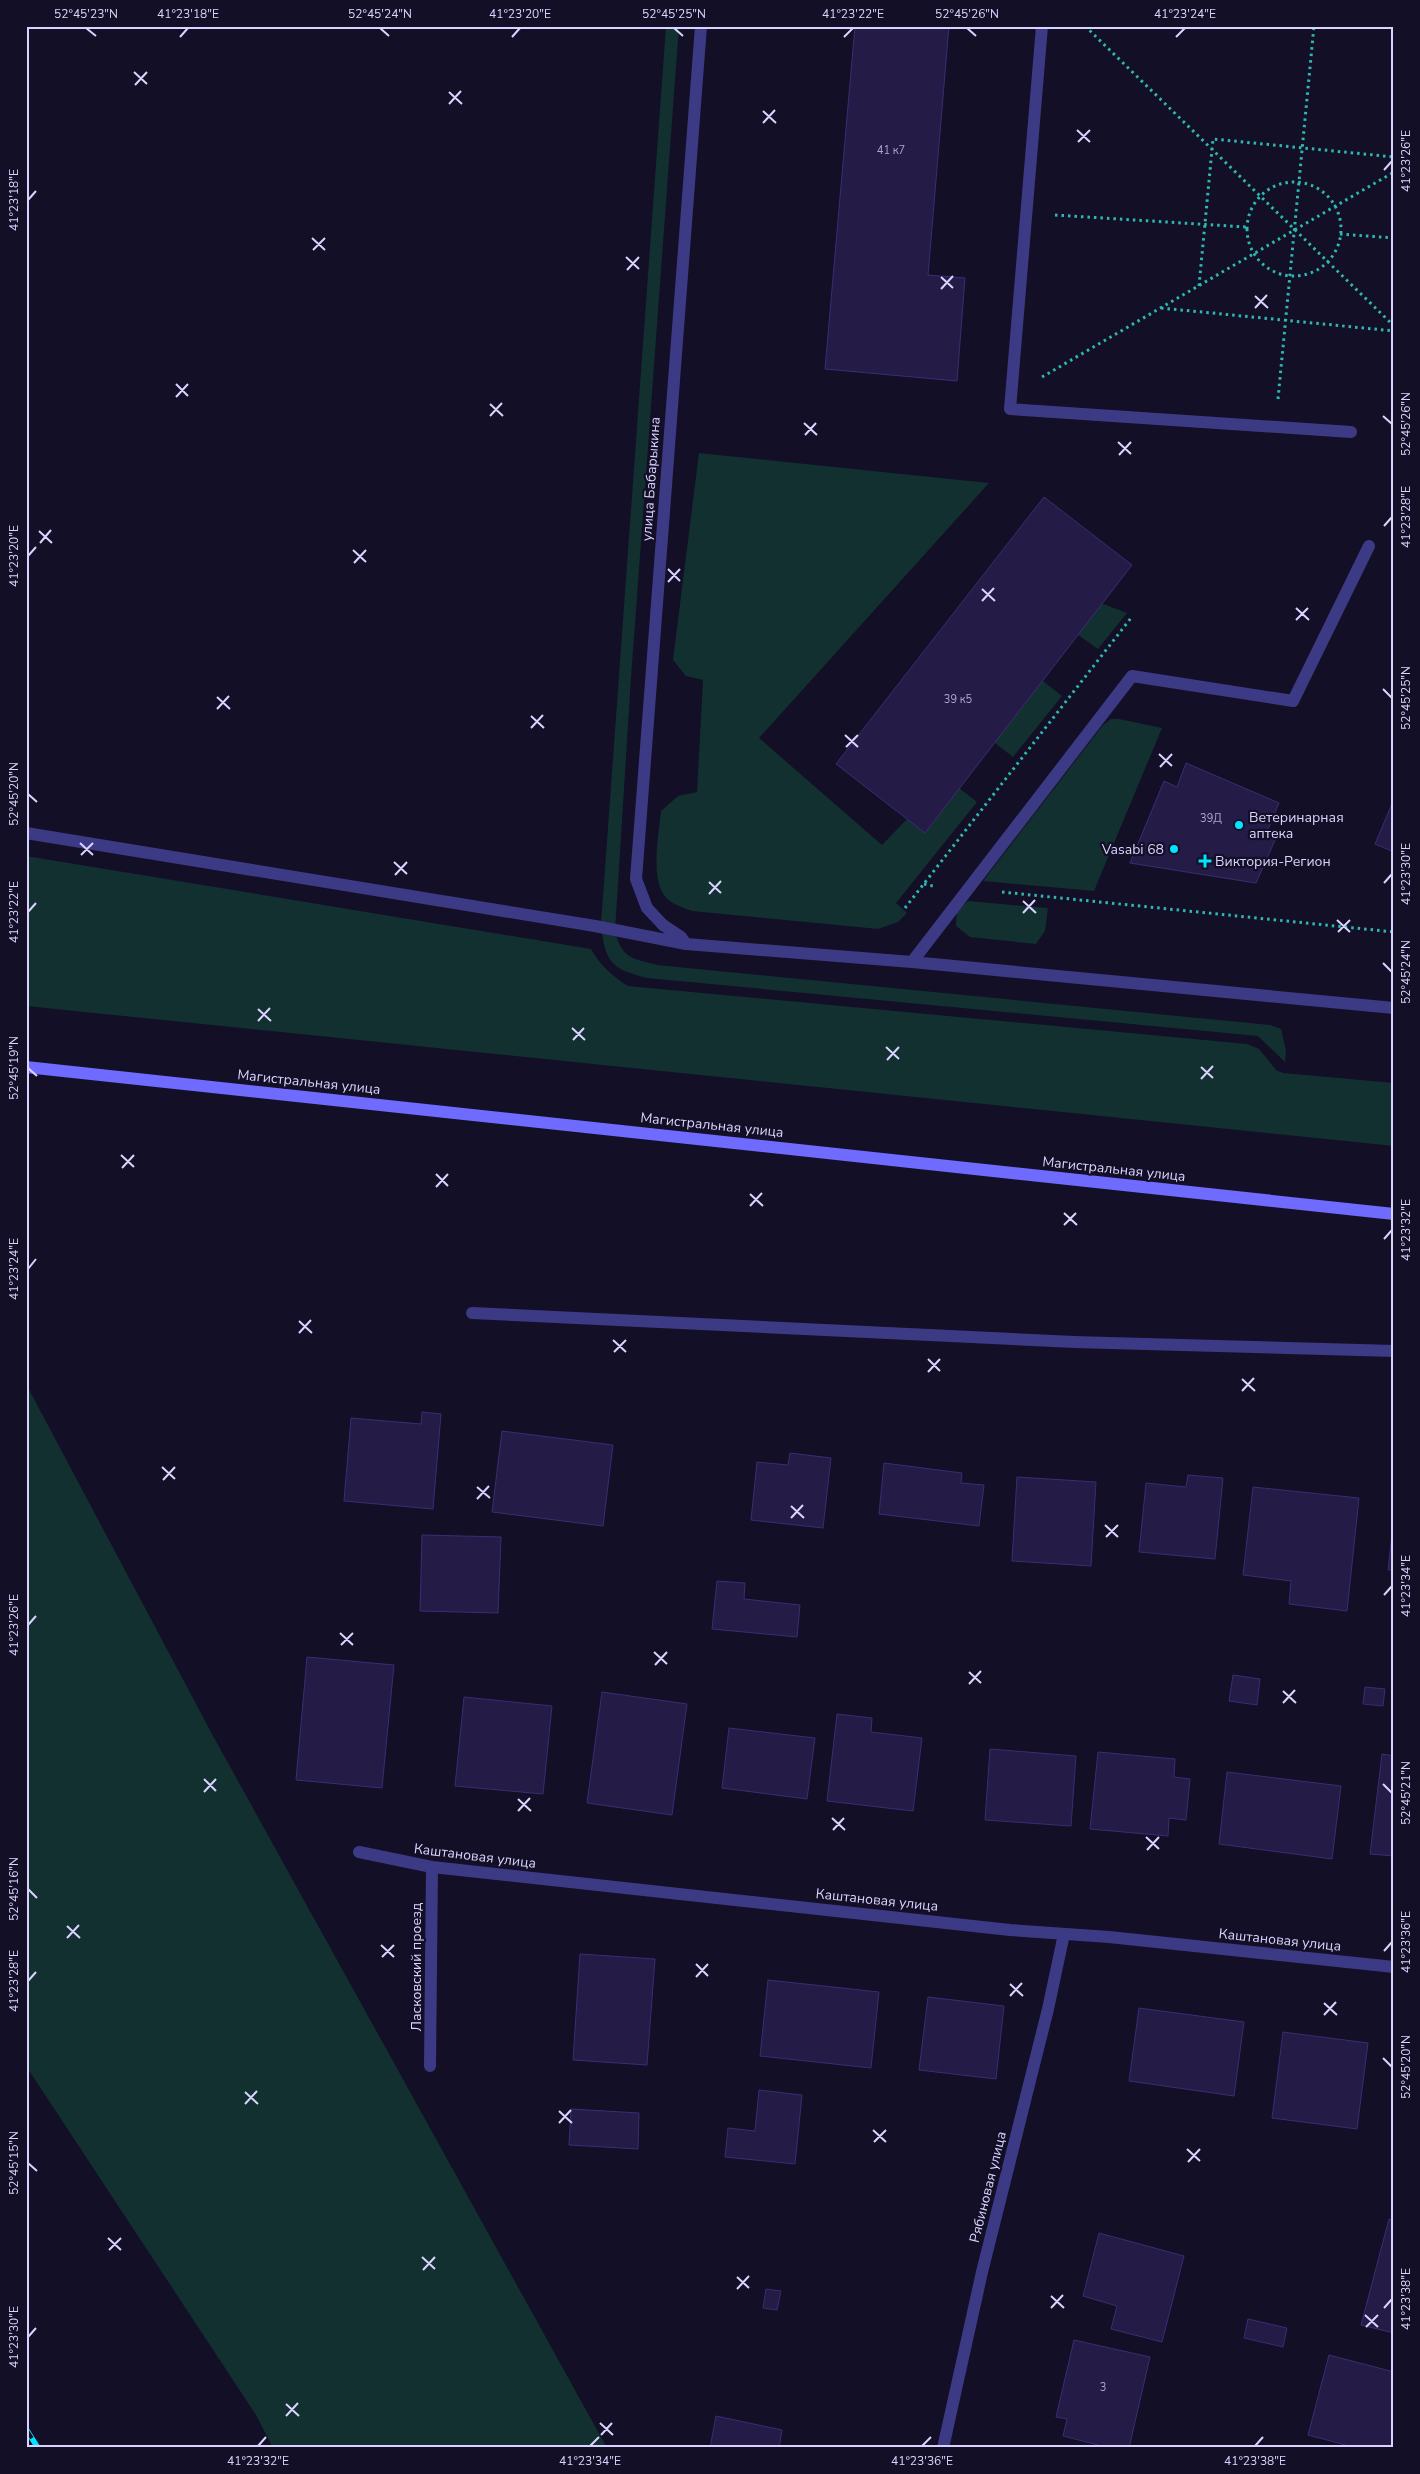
<svg xmlns="http://www.w3.org/2000/svg" width="1420" height="2474" font-family="'Nunito Sans',sans-serif">
	<style>
		.green { fill: #12302f }
		.building { fill: #241b47; stroke: #3b2d73 }
		.lines { fill: none; stroke-linecap: round; stroke-linejoin: round }
		.path { stroke: #2fb8b0; stroke-width: 3; stroke-dasharray: 2.5 4; stroke-linecap: butt }
		.service { stroke: #3d3a85; stroke-width: 12 }
		.minor { stroke: #3d3a85; stroke-width: 12 }
		.secondary { stroke: #6f6bff; stroke-width: 12 }
		.rail-casing { stroke: #00e5ff; stroke-width: 5.5 }
		.rail { stroke: #130f26; stroke-width: 4; stroke-dasharray: 11; stroke-linecap: butt }
		.ticks { fill: none; stroke: #d9d4ff; stroke-width: 2 }
		.poi-dot { fill: #00e5ff; stroke: #130f26; stroke-width: 2 }
		.labels { text-anchor: middle; dominant-baseline: central; stroke-width: 4.5; stroke-linejoin: round; paint-order: stroke }
		.number-label { font-size: 11px; fill: #aca6d1 }
		.street-label { font-size: 14px; fill: #d9d4ff; stroke: #130f26 }
		.poi-label { font-size: 14px; fill: #d9d4ff; stroke: #130f26; text-anchor: start }
		.neatline { fill: none; stroke: #d9d4ff; stroke-width: 2 }
		.ticks-label { font-size: 12px; text-anchor: middle; fill: #d9d4ff }
	</style>
	<rect width="100%" height="100%" fill="#130f26"/>
	<path class="green" d="M666 26H679L631 678 615 931C622 959 632 958 657 965L1270 1025 1281 1029 1286 1051 1285 1062 1258 1036 647 978C610 969 605 961 601 924Z
		M699 453 989 483 759 738 882 845 906 820 923 824 954 784 977 802 896 903 907 913 898 922 878 929 692 911C685 908 676 906 670 901 648 887 659 834 661 811L678 796 697 792 703 680 686 676 673 660Z
		M1098 602 1127 613 1098 649 1074 632Z
		M1038 677 1062 696 1013 757 990 739Z
		M1111 719H1119L1162 728 1094 891 983 881 1103 725Z
		M26 856 591 949C600 965 612 976 628 986L1247 1044 1259 1049 1276 1070 1283 1073 1394 1083V1146L26 1006Z
		M968 901 1048 908 1045 931 1036 944 970 937 956 926 957 911Z
		M26 1384 212 1734 607 2448H273L256 2415 26 2066Z"/>
	<path class="building" d="M855 26H949L928 275 965 278 957 381 825 369Z
		M1044 497 1132 565 925 833 836 764Z
		M1186 763 1279 803 1266 834 1276 838 1256 883 1130 863 1164 781 1177 787Z
		M1394 799V852L1375 844Z
		M422 1412 441 1414 433 1509 344 1501 351 1418 421 1424Z
		M502 1431 613 1445 603 1526 492 1512Z
		M790 1453 831 1458 823 1528 751 1520 757 1462 788 1465Z
		M884 1463 962 1473 961 1483 984 1485 979 1526 879 1514Z
		M1188 1475 1223 1478 1215 1559 1139 1552 1146 1483 1186 1487Z
		M1017 1477 1096 1482 1091 1566 1012 1561Z
		M1253 1487 1359 1498 1347 1611 1289 1604 1291 1581 1243 1575Z
		M1394 1516V1570H1388Z
		M422 1535 501 1537 498 1613 420 1611Z
		M717 1581 745 1583 744 1599 800 1605 797 1637 712 1629Z
		M307 1657 394 1665 382 1788 296 1780Z
		M1233 1675 1260 1679 1257 1705 1229 1701Z
		M1365 1687 1385 1689 1383 1706 1363 1704Z
		M602 1692 687 1704 672 1815 587 1803Z
		M464 1697 552 1706 543 1794 455 1786Z
		M837 1714 872 1718 871 1732 922 1738 913 1811 827 1801Z
		M729 1728 815 1738 807 1799 722 1788Z
		M990 1749 1076 1756 1071 1826 985 1820Z
		M1098 1752 1175 1759 1174 1777 1190 1779 1186 1820 1169 1818 1168 1836 1090 1829Z
		M1382 1754 1394 1756V1856L1370 1854Z
		M1227 1772 1341 1786 1332 1859 1219 1844Z
		M580 1954 655 1959 647 2065 573 2060Z
		M768 1980 879 1992 871 2068 760 2056Z
		M928 1997 1004 2006 996 2079 919 2070Z
		M1139 2008 1244 2022 1234 2096 1129 2081Z
		M1283 2032 1368 2043 1357 2129 1272 2118Z
		M759 2090 802 2095 795 2164 725 2157 728 2128 755 2131Z
		M571 2109 639 2113 638 2149 569 2145Z
		M1389 2219 1394 2220V2333L1361 2325Z
		M1099 2233 1184 2256 1162 2342 1111 2329 1117 2306 1083 2296Z
		M766 2289 781 2291 777 2310 763 2308Z
		M1248 2319 1287 2328 1283 2347 1244 2338Z
		M1074 2340 1150 2357 1129 2448H1110L1063 2436 1067 2419 1056 2417Z
		M1329 2355 1394 2372V2448H1357L1308 2435Z
		M716 2416 782 2430 779 2448H710Z"/>
	<g class="lines">
		<path class="path" d="M1085 26 1394 326
			M1247 229a47 47 0 1 1 94 0a47 47 0 1 1-94 0Z
			M1055 215 1246 227
			M1340 234 1394 238
			M1199 286 1213 139 1394 157
			M1161 308 1394 331
			M1042 377 1394 172
			M1278 399 1314 26
			M924 884 933 886
			M1002 892 1394 932
			M905 908 1131 618"/>
		<path class="service" d="M1042 26 1010 409 1351 432
			M26 833 595 926 686 944
			M663 925 681 937 686 944 912 962 1394 1008
			M912 962 1132 676 1293 701 1369 546
			M472 1313 1074 1342 1394 1351"/>
		<path class="minor" d="M663 925 647 908 636 879 701 26
			M359 1852 432 1867 1010 1930 1109 1937 1394 1967
			M430 2066 432 1867
			M943 2448 982 2272 1048 2009 1064 1934"/>
		<path class="secondary" d="M26 1067 1394 1214"/>
		<g class="rail-casing">
			<path id="rail" d="M26 2429 38 2448"/>
		</g>
		<use href="#rail" class="rail"/>
	</g>
	<path class="ticks" d="M86 28 96 36M380 28 389 36M674 28 683 36M967 28 976 36M180 37 188 28M512 37 520 28M844 37 853 28M1176 37 1185 28M134 72 147 84M135 85 147 72M449 92 462 104M449 104 461 91M763 111 776 123M763 123 775 110M1077 130 1090 142M1078 142 1090 130M1384 170 1392 161M28 200 36 191M312 238 325 250M313 250 325 238M626 257 639 269M627 270 639 257M941 277 953 288M941 289 953 276M1255 296 1268 308M1255 308 1267 295M176 384 188 396M176 397 188 384M490 404 503 416M490 416 502 403M1383 416 1392 424M804 423 817 435M805 435 816 423M1118 442 1131 454M1119 455 1131 442M1384 526 1392 517M39 531 52 543M40 543 51 530M353 550 366 562M28 556 36 547M354 563 366 550M668 569 680 581M668 582 680 569M982 589 995 601M982 601 994 588M1296 608 1309 620M1296 620 1308 608M1383 689 1392 698M217 697 230 709M217 709 229 696M531 716 544 728M531 728 543 715M845 735 858 747M846 747 858 735M1159 754 1172 766M1160 767 1172 754M28 794 37 802M80 843 93 855M81 855 93 843M394 862 407 874M395 875 407 862M709 882 721 893M1384 883 1392 874M709 894 721 881M1023 901 1036 913M28 912 36 903M1023 913 1035 900M1337 920 1350 932M1338 932 1350 920M1383 963 1392 972M258 1009 271 1021M258 1021 270 1008M572 1028 585 1040M573 1040 584 1028M886 1047 899 1059M887 1060 899 1047M1201 1067 1213 1078M28 1068 37 1076M1201 1079 1213 1066M121 1155 134 1167M122 1168 134 1155M436 1174 448 1186M436 1187 448 1174M750 1194 763 1206M750 1206 762 1193M1064 1213 1077 1225M1064 1225 1076 1213M1384 1239 1392 1230M28 1269 36 1259M299 1321 312 1333M299 1333 311 1320M613 1340 626 1352M614 1352 626 1340M928 1359 940 1371M928 1372 940 1359M1242 1379 1255 1391M1242 1391 1254 1378M162 1467 175 1479M163 1480 175 1467M477 1487 490 1498M477 1499 489 1486M791 1506 804 1518M791 1518 803 1505M1105 1525 1118 1537M1106 1537 1118 1525M1384 1595 1392 1586M28 1625 36 1616M340 1633 353 1645M341 1645 353 1633M654 1652 667 1664M655 1665 667 1652M969 1672 981 1683M969 1684 981 1671M1283 1691 1296 1703M1283 1703 1295 1690M204 1779 216 1791M1383 1784 1392 1793M204 1792 216 1779M518 1799 531 1811M518 1811 530 1798M832 1818 845 1830M833 1830 844 1818M1146 1837 1159 1849M1147 1850 1159 1837M28 1889 37 1898M67 1926 80 1938M67 1938 79 1925M381 1945 394 1957M1384 1951 1392 1942M382 1957 394 1945M696 1964 708 1976M696 1977 708 1964M28 1981 36 1972M1010 1984 1023 1996M1010 1996 1022 1983M1324 2003 1337 2015M1324 2015 1336 2002M1383 2058 1392 2067M245 2092 258 2104M245 2104 257 2091M559 2111 572 2123M559 2123 571 2110M873 2130 886 2142M874 2142 886 2130M1187 2149 1200 2161M1188 2162 1200 2149M28 2163 37 2171M108 2238 121 2250M109 2250 121 2238M422 2257 435 2269M423 2270 435 2257M737 2277 749 2288M737 2289 749 2276M1051 2296 1064 2308M1051 2308 1063 2295M1384 2308 1392 2299M1365 2315 1378 2327M1366 2327 1378 2315M28 2337 36 2328M286 2404 299 2416M286 2416 298 2403M600 2423 613 2435M601 2435 612 2423M258 2446 266 2437M590 2446 599 2437M922 2446 931 2437M1255 2446 1263 2437"/>
	<g class="poi-dot">
		<circle cx="1239" cy="825" r="5"/>
		<circle cx="1174" cy="849" r="5"/>
		<path d="M1202.5 853.5h5v5h5v5h-5v5h-5v-5h-5v-5h5z"/>
	</g>
	<g class="labels">
		<g class="number-label">
			<text x="891" y="150">41 к7</text>
			<text x="958" y="699">39 к5</text>
			<text x="1211" y="818">39Д</text>
			<text x="1103" y="2387">3</text>
		</g>
		<g class="street-label">
			<text transform="translate(651 479) rotate(-86)">улица Бабарыкина</text>
			<text transform="translate(309 1082) rotate(6)">Магистральная улица</text>
			<text transform="translate(712 1125) rotate(6)">Магистральная улица</text>
			<text transform="translate(1114 1169) rotate(6)">Магистральная улица</text>
			<text transform="translate(475 1856) rotate(7)">Каштановая улица</text>
			<text transform="translate(877 1900) rotate(6)">Каштановая улица</text>
			<text transform="translate(1280 1940) rotate(6)">Каштановая улица</text>
			<text transform="translate(416 1967) rotate(-90)">Ласковский проезд</text>
			<text transform="translate(988 2187) rotate(-76)">Рябиновая улица</text>
		</g>
		<g class="poi-label">
			<text x="1249" y="817">Ветеринарная<tspan x="1249" dy="16">аптека</tspan></text>
			<text x="1164" y="849" text-anchor="end">Vasabi 68</text>
			<text x="1215" y="861">Виктория-Регион</text>
		</g>
	</g>
	<rect width="1420" height="2474" fill="none" stroke="#130f26" stroke-width="55"/>
	<rect x="28" y="28" width="1364" height="2418" class="neatline"/>
	<g class="ticks-label">
		<text x="86" y="18">52°45'23"N</text>
		<text x="188" y="18">41°23'18"E</text>
		<text x="380" y="18">52°45'24"N</text>
		<text x="520" y="18">41°23'20"E</text>
		<text x="674" y="18">52°45'25"N</text>
		<text x="853" y="18">41°23'22"E</text>
		<text x="967" y="18">52°45'26"N</text>
		<text x="1185" y="18">41°23'24"E</text>
		<text transform="translate(1406 161) rotate(-90)" y="4">41°23'26"E</text>
		<text transform="translate(14 200) rotate(-90)" y="4">41°23'18"E</text>
		<text transform="translate(1406 424) rotate(-90)" y="4">52°45'26"N</text>
		<text transform="translate(1406 517) rotate(-90)" y="4">41°23'28"E</text>
		<text transform="translate(14 556) rotate(-90)" y="4">41°23'20"E</text>
		<text transform="translate(1406 698) rotate(-90)" y="4">52°45'25"N</text>
		<text transform="translate(14 794) rotate(-90)" y="4">52°45'20"N</text>
		<text transform="translate(1406 874) rotate(-90)" y="4">41°23'30"E</text>
		<text transform="translate(14 912) rotate(-90)" y="4">41°23'22"E</text>
		<text transform="translate(1406 972) rotate(-90)" y="4">52°45'24"N</text>
		<text transform="translate(14 1068) rotate(-90)" y="4">52°45'19"N</text>
		<text transform="translate(1406 1230) rotate(-90)" y="4">41°23'32"E</text>
		<text transform="translate(14 1269) rotate(-90)" y="4">41°23'24"E</text>
		<text transform="translate(1406 1586) rotate(-90)" y="4">41°23'34"E</text>
		<text transform="translate(14 1625) rotate(-90)" y="4">41°23'26"E</text>
		<text transform="translate(1406 1793) rotate(-90)" y="4">52°45'21"N</text>
		<text transform="translate(14 1889) rotate(-90)" y="4">52°45'16"N</text>
		<text transform="translate(1406 1942) rotate(-90)" y="4">41°23'36"E</text>
		<text transform="translate(14 1981) rotate(-90)" y="4">41°23'28"E</text>
		<text transform="translate(1406 2067) rotate(-90)" y="4">52°45'20"N</text>
		<text transform="translate(14 2163) rotate(-90)" y="4">52°45'15"N</text>
		<text transform="translate(1406 2299) rotate(-90)" y="4">41°23'38"E</text>
		<text transform="translate(14 2337) rotate(-90)" y="4">41°23'30"E</text>
		<text x="258" y="2465">41°23'32"E</text>
		<text x="590" y="2465">41°23'34"E</text>
		<text x="922" y="2465">41°23'36"E</text>
		<text x="1255" y="2465">41°23'38"E</text>
	</g>
</svg>
